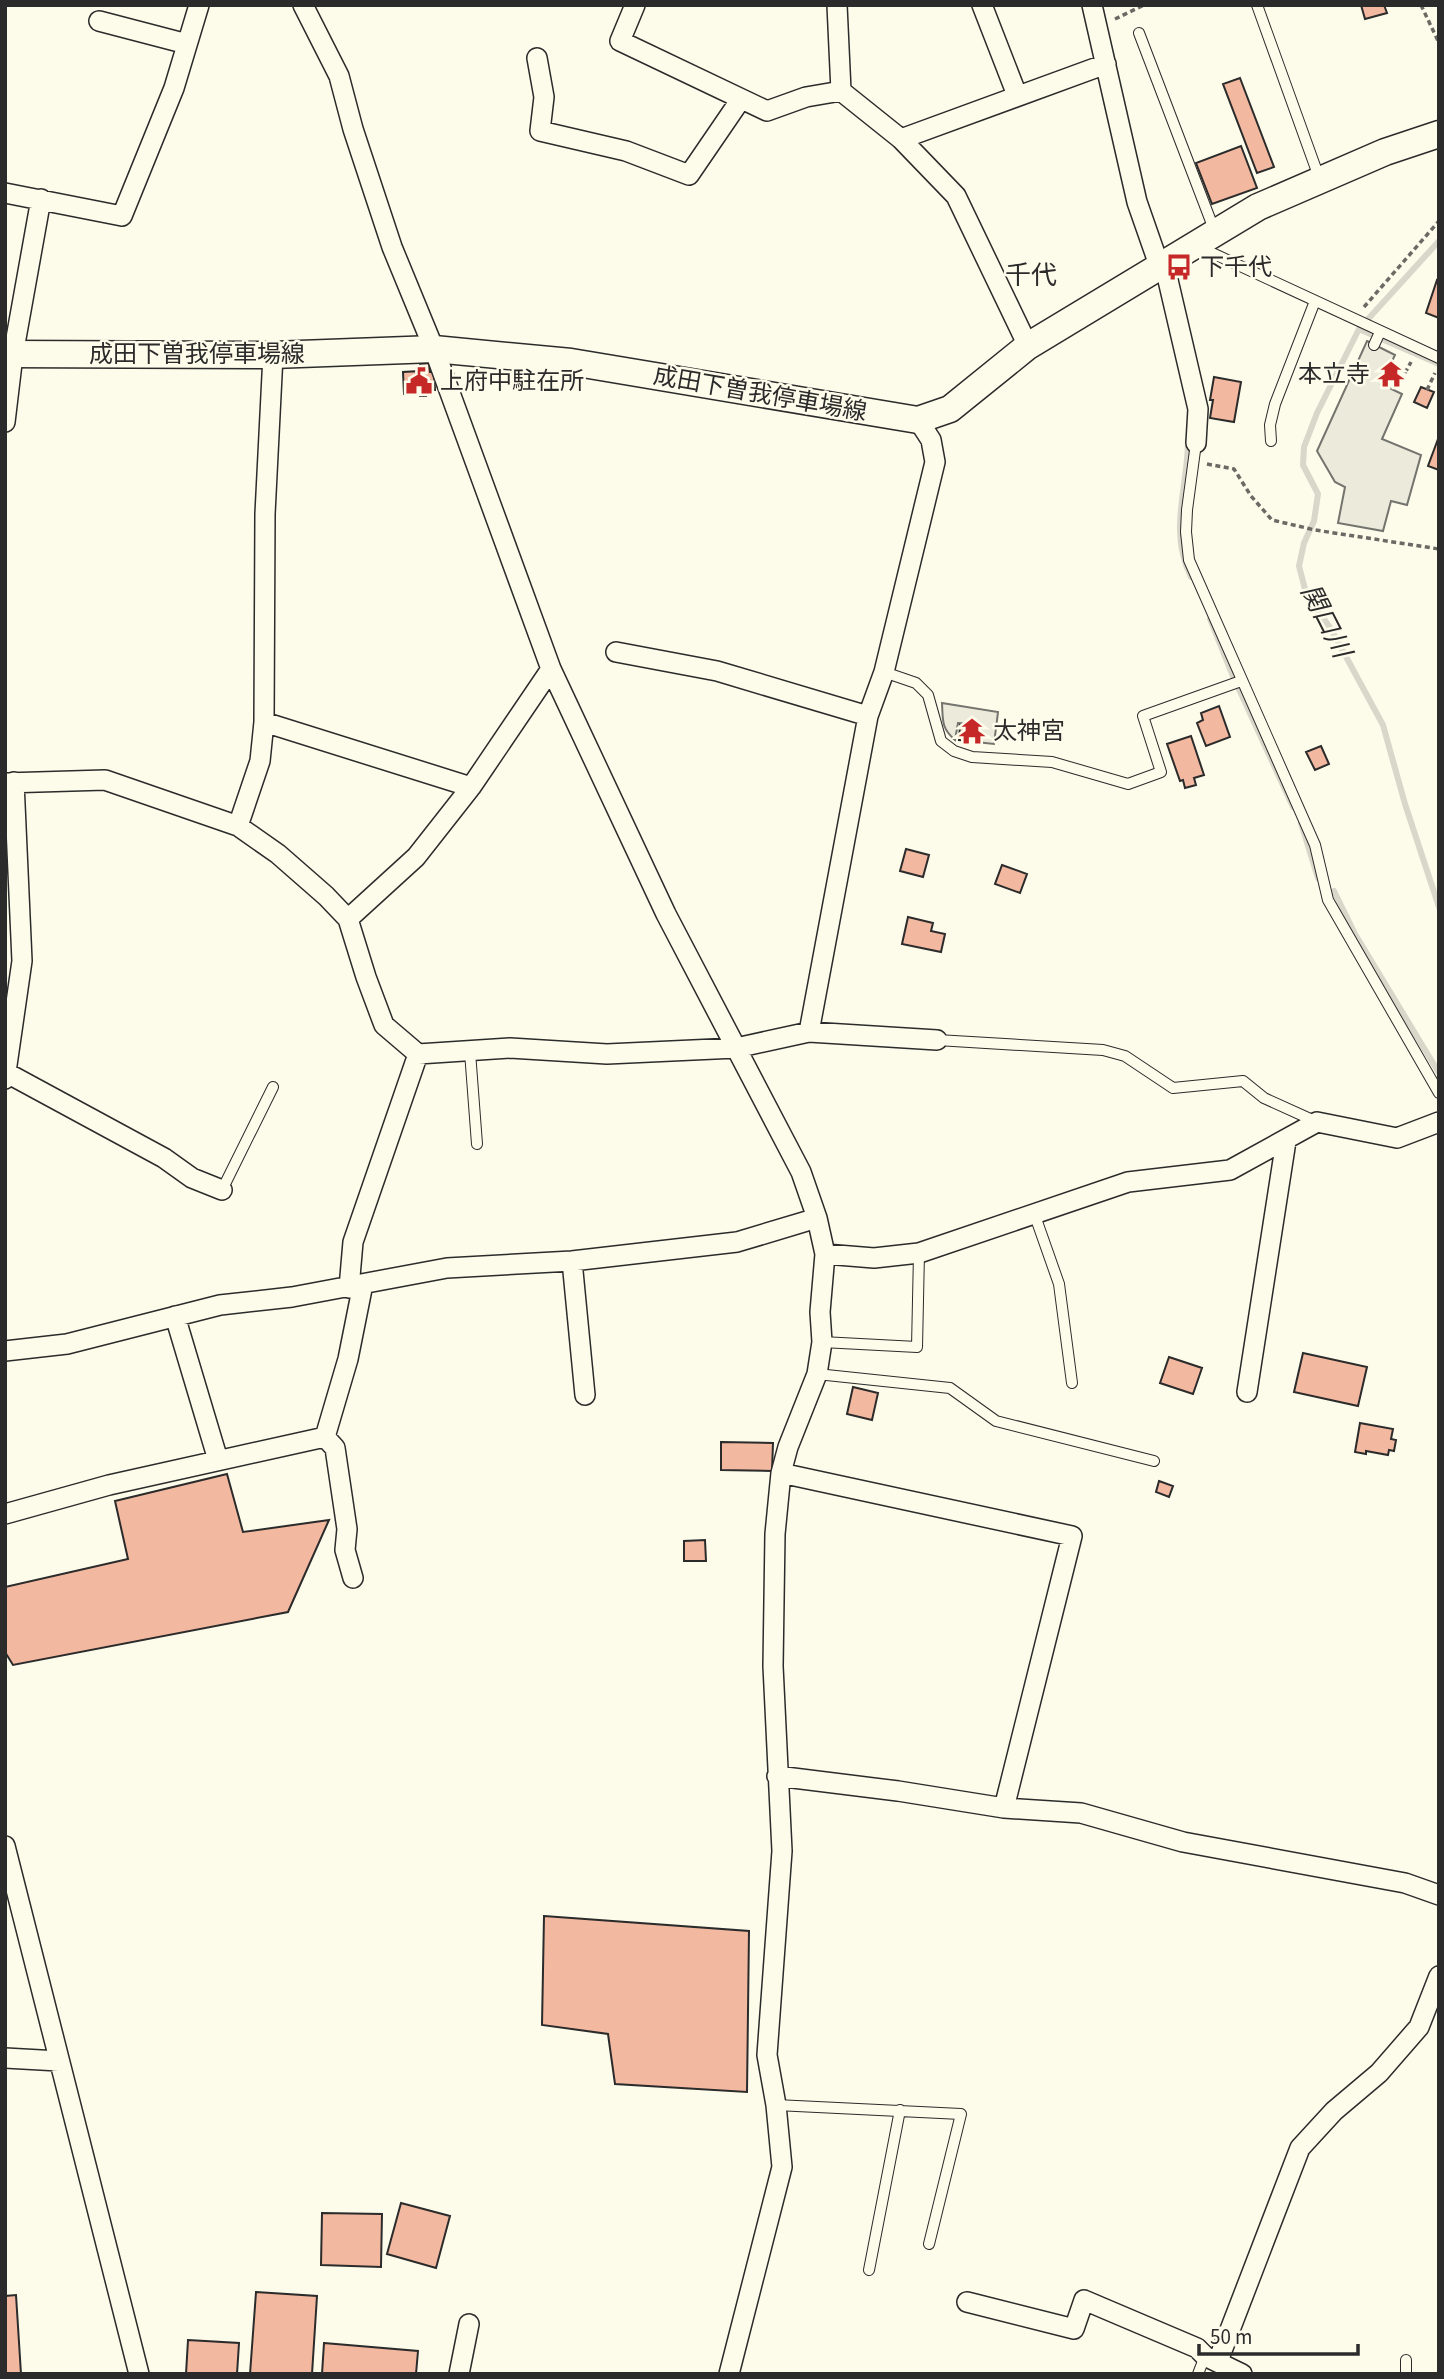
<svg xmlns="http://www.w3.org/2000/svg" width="1444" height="2379" font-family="'Source Sans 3','Noto Sans JP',sans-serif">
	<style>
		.green { fill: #ecebdb; stroke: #74746e; stroke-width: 2 }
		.parking { fill: #eceadb; stroke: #74746e; stroke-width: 2 }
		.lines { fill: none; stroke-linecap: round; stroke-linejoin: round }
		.stream { stroke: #d8d7c9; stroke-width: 6 }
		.building { fill: #f2b8a0; stroke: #2b2b2b; stroke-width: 2 }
		.lane-casing { stroke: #2b2b2b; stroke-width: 12 }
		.street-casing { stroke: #2b2b2b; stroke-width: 22 }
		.secondary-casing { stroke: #2b2b2b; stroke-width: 29 }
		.path { stroke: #6a6964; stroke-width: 3.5; stroke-dasharray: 5 3.5; stroke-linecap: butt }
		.lane { stroke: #fdfbea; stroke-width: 10 }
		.street { stroke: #fdfbea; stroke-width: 19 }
		.secondary { stroke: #fdfbea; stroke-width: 26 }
		.labels { text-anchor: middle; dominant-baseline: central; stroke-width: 5; stroke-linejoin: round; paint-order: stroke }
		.poi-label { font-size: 24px; fill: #2b2b2b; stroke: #fdfbea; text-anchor: start }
		.street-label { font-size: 24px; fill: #2b2b2b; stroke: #fdfbea }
		.neighbourhood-label { font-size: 26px; fill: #2b2b2b; stroke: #fdfbea }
		.water-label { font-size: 26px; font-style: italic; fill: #2b2b2b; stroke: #fdfbea }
	</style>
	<rect width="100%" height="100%" fill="#fdfbea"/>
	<path class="green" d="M942 703 998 712 994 744 976 742V724L958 723 955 740C941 728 943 720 942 703Z"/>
	<path class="parking" d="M1367 341 1395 355 1381 384 1402 394 1382 439 1421 455 1407 505 1391 501 1383 531 1338 523 1345 487 1335 482 1317 451Z"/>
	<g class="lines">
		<path class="stream" d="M1439 241 1359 329 1317 413 1304 447 1303 465 1318 494 1314 521 1304 543 1299 566 1306 593 1331 629 1383 725 1405 804 1439 907
			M1359 329 1439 364
			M1188 440C1188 489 1168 530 1191 577
			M1210 619 1232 674 1293 807
			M1301 823 1318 878
			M1334 891 1355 934 1439 1073"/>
	</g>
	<path class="building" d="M1361 5H1384L1387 13 1365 19Z
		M1240 78 1274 167 1257 173 1223 84Z
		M1241 146 1257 188 1212 204 1196 163Z
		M1437 280 1439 281V318L1426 313Z
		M429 363 430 372H434L435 390H425L426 396H420V393L404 394 403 372 420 371V364Z
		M1214 377 1241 382 1234 422 1210 418 1213 400H1210Z
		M1421 387 1434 392 1427 408 1414 402Z
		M1438 439 1439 440V470L1428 466Z
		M1219 706 1230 737 1206 746 1197 723 1203 720 1201 713Z
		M960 725 973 728 970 741 959 740Z
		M1191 736 1204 775 1194 778 1196 785 1185 788 1183 780 1180 781 1167 744Z
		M1321 746 1329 764 1315 770 1306 752Z
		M906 849 929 855 923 877 900 871Z
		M1002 865 1027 874 1020 893 995 884Z
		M908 917 933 923 931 931 945 934 941 952 902 944Z
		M1303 1353 1367 1367 1358 1406 1294 1392Z
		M1169 1357 1202 1368 1193 1394 1160 1383Z
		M853 1387 878 1393 872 1420 847 1414Z
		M1360 1423 1393 1429 1391 1439 1396 1440 1394 1451 1389 1450 1388 1455 1366 1451V1454L1355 1452Z
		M721 1442 773 1443 772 1471 721 1470Z
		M227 1474 243 1532 329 1520 288 1612 13 1665 5 1652V1587L128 1559 115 1501Z
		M1159 1481 1173 1486 1169 1497 1156 1492Z
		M705 1540 706 1561H684V1541Z
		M544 1916 749 1931 747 2092 615 2084 608 2034 542 2025Z
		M401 2203 450 2216 436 2268 387 2254Z
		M322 2213 382 2214 381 2267 321 2265Z
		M256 2292 317 2296 312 2374H250Z
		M16 2295 21 2374H5V2296Z
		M188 2340 239 2343 237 2374H186Z
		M324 2343 418 2351 416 2374H322Z"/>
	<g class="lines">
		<g class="lane-casing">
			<path id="lane" d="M1257 5 1320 180
				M1139 33 1215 232
				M1197 246 1439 358
				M1374 345 1380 332
				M1271 441 1270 425 1275 404 1315 301
				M1196 443 1187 510 1186 532 1189 560 1315 845 1328 900 1439 1093
				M884 672 916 683 928 695 941 741 954 751 972 757 1052 762 1128 784 1161 772 1143 716 1241 681
				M937 1040 1103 1050 1125 1056 1173 1088 1243 1081 1264 1098 1317 1122
				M470 1052 477 1144
				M222 1190 273 1087
				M1034 1213 1059 1284 1072 1383
				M822 1342 917 1347 919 1253
				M817 1374 950 1388 996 1421 1154 1461
				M776 2105 961 2114 929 2244
				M869 2270 900 2110
				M1198 2374 1205 2356
				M1406 2374V2360"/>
		</g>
		<g class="street-casing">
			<path id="street" d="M303 5 339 76 353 129 392 247 434 349 551 669 666 914 801 1172 817 1218 825 1254 820 1312 822 1342 817 1374 788 1447 781 1473 775 1534 773 1666 782 1851 767 2055 776 2105 782 2167 729 2374
				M635 5 620 41 767 111 806 97 841 91
				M837 5 841 91 901 139 956 196 1028 346
				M982 5 1017 95
				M1092 5 1137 202 1159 265
				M99 21 187 44
				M537 58 544 97 540 131 626 151 689 175 741 99
				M901 139 1106 64
				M5 193 122 216 174 88 199 5
				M1164 263 1198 409 1196 443
				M5 422 13 355 41 199
				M616 652 717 671 868 716
				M264 722 471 787
				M5 783 105 780 238 826 278 854 326 896 348 919 366 977 384 1025 418 1054 353 1242 349 1288
				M238 826 260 761 264 722 265 514 273 355
				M348 919 416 857 471 787 551 669
				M809 1032 868 716 884 672 935 462 931 440 918 420
				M418 1054 510 1048 607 1054 736 1048 809 1032 937 1040
				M7 1073 164 1158 192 1178 222 1190
				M5 1079 22 961 14 782
				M825 1254 874 1258 919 1253 1128 1182 1230 1170 1317 1122 1397 1138 1439 1122
				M572 1261 585 1395
				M175 1316 218 1460
				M5 1351 67 1344 220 1305 292 1297 447 1268 572 1261 737 1242 817 1218
				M1247 1392 1286 1141
				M325 1437 348 1359 363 1284
				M781 1473 1072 1536 1004 1808
				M5 1514 109 1485 325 1437 335 1448 347 1529 345 1550 353 1578
				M777 1776 898 1791 1004 1808 1081 1813 1183 1842 1405 1883 1439 1895
				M5 1846 139 2374
				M5 2058 59 2061
				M967 2302 1074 2329 1084 2300 1197 2348 1205 2356 1242 2374
				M1218 2361 1300 2148 1334 2111 1379 2073 1419 2027 1439 1976
				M459 2374 469 2324"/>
		</g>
		<g class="secondary-casing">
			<path id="secondary" d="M5 354 273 355 434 349 571 362 918 420 950 409 1028 346 1258 207 1385 152 1439 134"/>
		</g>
		<path class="path" d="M1421 5 1439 43
			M1115 19 1144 5
			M1364 307 1439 221
			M1405 373 1411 362
			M1427 390 1435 373
			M1207 464 1234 469 1251 496 1272 520 1315 530 1439 549"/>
		<use href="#lane" class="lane"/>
		<use href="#street" class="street"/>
		<use href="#secondary" class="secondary"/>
	</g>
	<defs>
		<g id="bus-bare" transform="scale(2.1)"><path d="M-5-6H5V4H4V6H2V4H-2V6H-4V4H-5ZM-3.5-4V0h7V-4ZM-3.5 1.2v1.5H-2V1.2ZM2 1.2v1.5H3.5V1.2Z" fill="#c62828" stroke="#fdfbea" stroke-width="2.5" paint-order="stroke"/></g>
		<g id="temple-bare" transform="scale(2.1)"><path d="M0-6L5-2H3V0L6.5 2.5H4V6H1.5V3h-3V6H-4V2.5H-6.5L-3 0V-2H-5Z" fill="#c62828" stroke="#fdfbea" stroke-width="2.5" paint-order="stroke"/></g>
		<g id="civic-bare" transform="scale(2.1)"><path d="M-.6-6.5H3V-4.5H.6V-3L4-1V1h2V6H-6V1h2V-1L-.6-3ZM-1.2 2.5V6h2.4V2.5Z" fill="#c62828" stroke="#fdfbea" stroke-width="2.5" paint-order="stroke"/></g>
	</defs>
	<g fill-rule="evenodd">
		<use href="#bus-bare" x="1179" y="267"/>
		<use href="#temple-bare" x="1391" y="374"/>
		<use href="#civic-bare" x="419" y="381"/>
		<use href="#temple-bare" x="972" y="731"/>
	</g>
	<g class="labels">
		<g class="poi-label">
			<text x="1200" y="267">下千代</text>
			<text x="1370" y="374" text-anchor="end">本立寺</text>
			<text x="440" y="381">上府中駐在所</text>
			<text x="993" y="731">太神宮</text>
		</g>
		<g class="street-label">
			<text x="197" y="354">成田下曽我停車場線</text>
			<text transform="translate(760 394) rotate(10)">成田下曽我停車場線</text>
		</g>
		<g class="neighbourhood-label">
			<text x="1031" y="275">千代</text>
		</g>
		<g class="water-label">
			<text transform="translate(1326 621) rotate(63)">関口川</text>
		</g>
	</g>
	<rect width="1444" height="2379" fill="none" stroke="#2b2b2b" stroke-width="14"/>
	<path d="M1199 2344v10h159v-10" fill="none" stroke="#2b2b2b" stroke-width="3.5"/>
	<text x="1210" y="2344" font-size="21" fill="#2b2b2b" stroke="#fdfbea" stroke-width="5" paint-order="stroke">50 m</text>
</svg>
